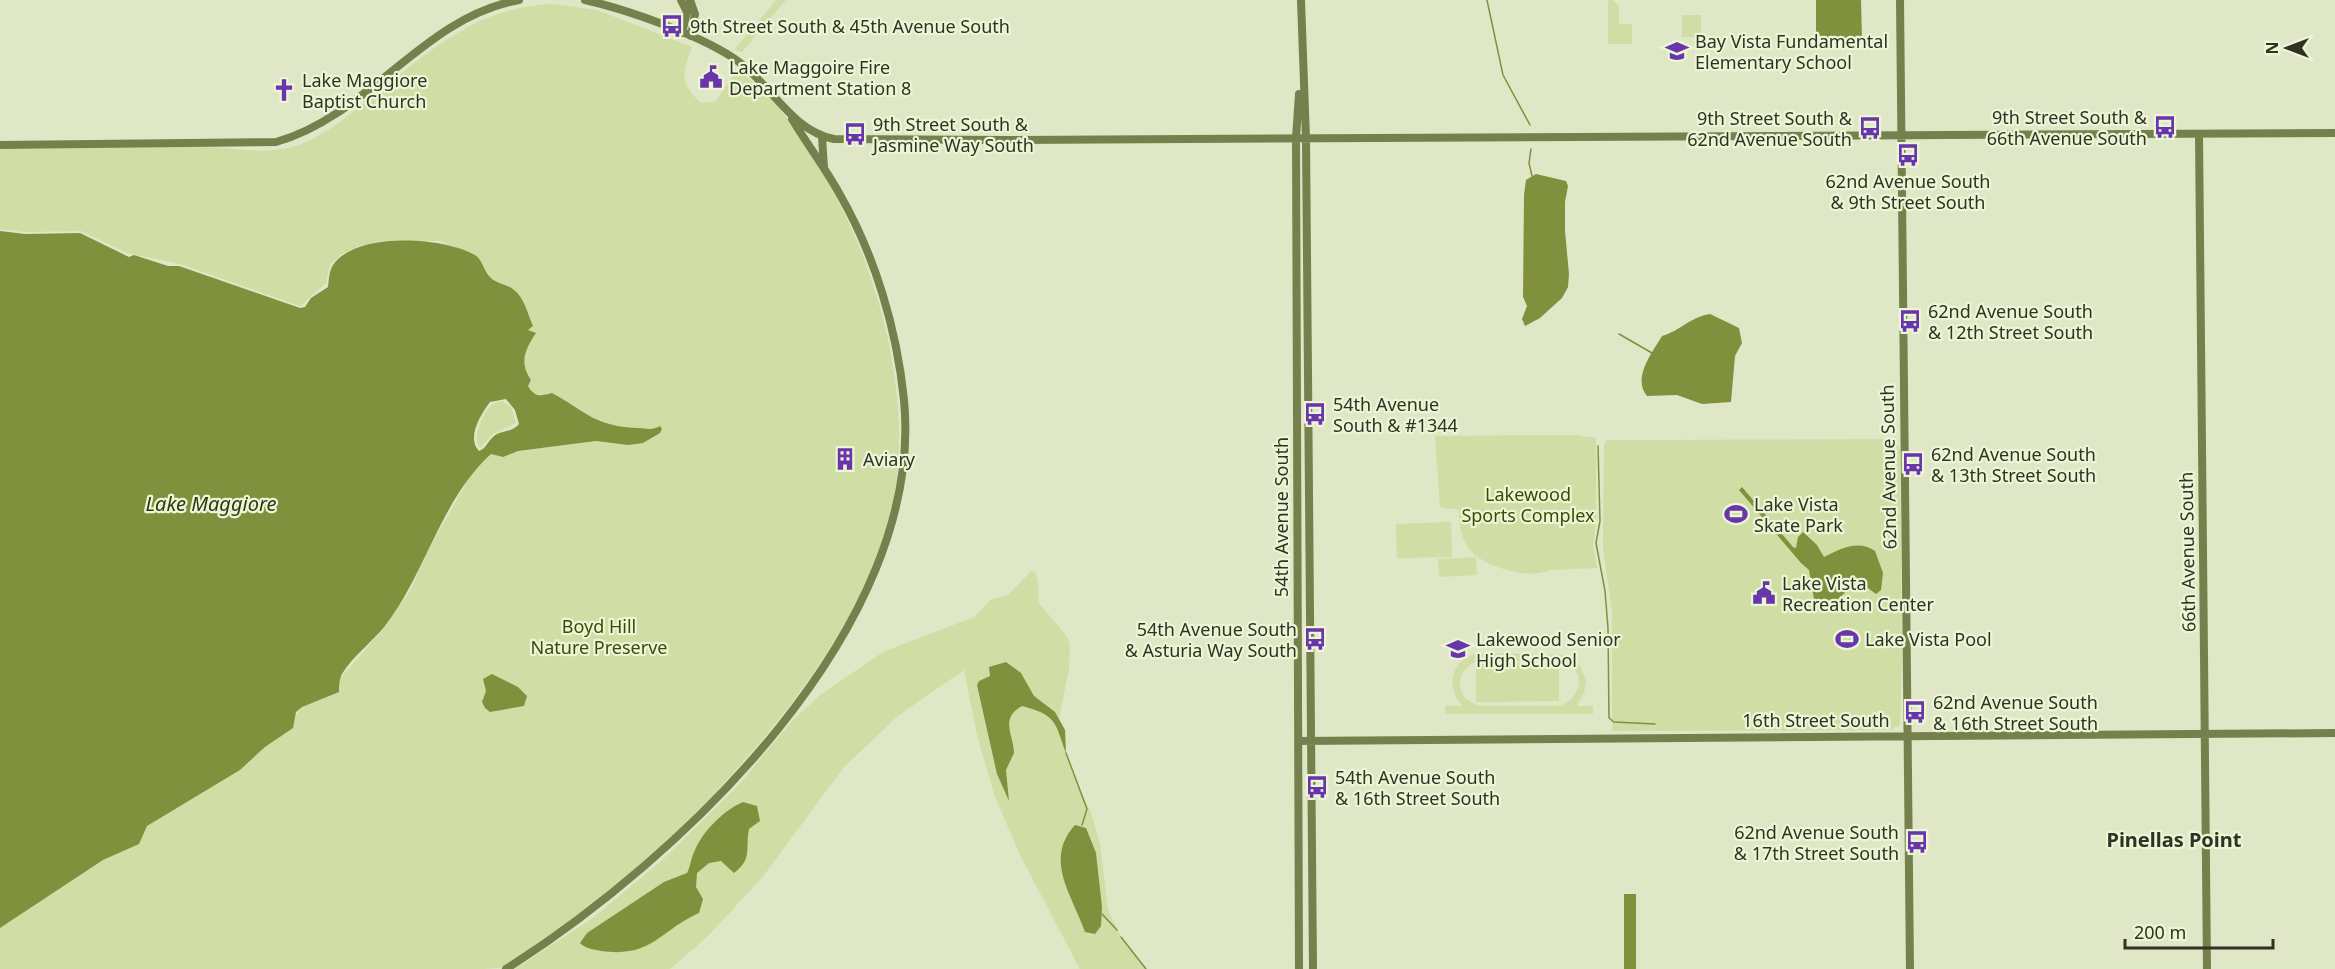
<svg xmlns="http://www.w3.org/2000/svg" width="2335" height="969" font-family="'Noto Sans',sans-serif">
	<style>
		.green { fill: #d0dda4; fill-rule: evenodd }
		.water { fill: #81903d; fill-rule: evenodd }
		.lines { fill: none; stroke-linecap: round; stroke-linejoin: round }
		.stream { stroke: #81903d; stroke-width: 1.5 }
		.secondary { stroke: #75804c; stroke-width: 8 }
		.labels { text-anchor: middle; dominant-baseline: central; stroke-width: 4.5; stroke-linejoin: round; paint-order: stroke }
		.poi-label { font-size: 18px; fill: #2f3225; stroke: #ecf5d4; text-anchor: start }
		.street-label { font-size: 18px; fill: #2f3225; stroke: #ecf5d4 }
		.park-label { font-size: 18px; fill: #3e4807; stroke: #ecf5d4 }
		.water-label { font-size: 20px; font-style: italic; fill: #303612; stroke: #ecf5d4 }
		.neighbourhood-label { font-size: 20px; font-weight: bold; fill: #2f3225; stroke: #ecf5d4 }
	</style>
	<rect width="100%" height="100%" fill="#dfe7c7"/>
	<path class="green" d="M776 0H786L742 52 734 50Z
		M1608 0H1613L1619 6V24H1632V44H1608Z
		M553 4 597 10 692 47C682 73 679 83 701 103L716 101 737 70C786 101 830 180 853 232 884 303 904 388 898 467 885 616 748 768 641 864 605 896 567 926 526 951 518 956 508 965 499 968 490 969 476 969 467 969 437 969 408 969 378 969 252 969 126 969 0 969V928L103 860 138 844 147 826 240 770 265 747 285 733 302 706 323 698 385 627 410 591 429 549 474 469 491 454 503 457 518 451 596 441 616 444 660 433V426L653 430 619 428 579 411 571 403 532 393 528 386 531 380C519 363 525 350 536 334L528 330 533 326 514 290 492 280 477 256 440 241H382L360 246 342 254 330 265 326 283 300 306 180 264 127 253 81 231 25 232 0 229V149C65 149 130 147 196 147 233 146 262 157 299 145 322 137 342 120 361 106 423 58 470 7 553 4Z
		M1682 15H1701V37H1682Z
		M502 401 511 407 516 423 493 434 480 448C471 436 483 415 492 404Z
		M1576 435 1596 438V522L1593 546 1597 568 1549 570C1530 581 1483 566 1470 550 1461 539 1459 524 1459 510L1440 507 1435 436Z
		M1895 439 1900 450 1902 659 1900 725 1890 730 1612 731V613L1603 548 1604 443 1607 440Z
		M1451 522 1452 557 1397 558 1396 524Z
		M1476 557 1477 575 1439 577 1438 559Z
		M1031 571 1036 572 1039 590 1038 602 1066 635 1070 644 1069 669 1059 718 1065 730 1066 753 1070 767 1091 813 1100 844 1108 910 1123 941 1146 969H1080L1021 857 995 797 977 735 964 670 899 715 844 767 761 879 707 937 670 969H515L593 918 660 862 737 787 792 721 820 695 883 652 974 617 991 599 1008 595Z
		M1478 653 1567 655 1579 664 1586 680 1584 693 1577 706H1593V714H1445V706H1463C1444 687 1452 659 1478 653ZM1477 661H1563C1587 669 1582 700 1559 706H1479L1466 699C1454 684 1461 668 1477 661Z
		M1559 663V701L1476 702V664Z"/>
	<path class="water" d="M1816 0H1861L1862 39 1822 37 1816 32Z
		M1536 174 1566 181 1568 186 1565 202V231L1569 274 1568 287 1562 298 1540 318 1525 326 1522 319 1527 306 1523 297 1524 195 1526 180Z
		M0 231 25 234 80 233 129 257 134 255 168 266H179L300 308 305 307 311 298 328 287C329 280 329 271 333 265 356 231 444 237 475 255 482 259 484 271 490 277 496 284 507 284 514 290 524 297 528 315 533 326L528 330 536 333C525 350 519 362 531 380L528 386C535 398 541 396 552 393 587 412 594 426 637 428 647 428 651 431 660 426L662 429 660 433 643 443 628 445 596 441 518 451 503 457 491 454C441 499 426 573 385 626 372 642 352 657 342 674 339 679 339 687 339 692L302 707 296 712 293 728 265 747 240 770 147 826 139 844 103 860 0 928ZM506 399 515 410 519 424C512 433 500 430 493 437 487 442 487 448 479 451 466 438 481 414 490 402Z
		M1710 314 1739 328 1742 343 1735 356 1731 402 1702 404 1677 395 1647 396C1632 378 1652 353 1662 336 1680 331 1690 317 1710 314Z
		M1742 487 1793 547 1796 548 1798 537 1803 532 1817 545 1824 557C1840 549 1858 539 1875 551L1883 573 1881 590 1876 594 1858 581C1845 589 1834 613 1814 599L1809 570 1801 563 1739 490Z
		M1006 662 1021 673 1034 696 1055 712 1065 730 1066 753C1055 724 1058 715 1022 706 999 718 1014 736 1014 753L1006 770 1009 801 997 774 977 685 979 681 990 676 989 667Z
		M492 674 518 687 527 696 524 706 490 712 485 708 482 702 486 691 483 679Z
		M743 802 757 806 760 821 749 829C745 848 753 859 734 873L721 861 709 863 697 873 696 887 703 899 699 913C659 931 652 958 601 951 593 949 586 949 580 943L587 933 664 882 687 873C691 865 691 857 695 850 703 831 724 810 743 802Z
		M1075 825 1086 828 1096 853 1102 907 1101 926 1095 934 1085 932C1073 896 1043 860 1075 825Z
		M1624 894H1636V969H1624Z"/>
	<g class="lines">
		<path class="stream" d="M1487 0 1503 75 1530 125
			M1531 149 1529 163 1532 176
			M1619 334 1652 353
			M1598 446 1600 521 1596 543 1605 591 1608 628 1609 718 1614 722 1655 724
			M1066 753 1087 809 1082 825
			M1102 914 1117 930
			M1121 937 1146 969"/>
		<path class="secondary" d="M585 0C626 9 706 37 739 62 772 86 792 131 834 139L1003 140 2335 133
			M681 0 687 12 682 33
			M690 0 695 14 691 36
			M1301 0 1306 138 1313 969
			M1900 0 1910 969
			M1299 94 1296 138 1299 969
			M2199 134 2207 969
			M822 137 824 168
			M0 145 276 142C369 116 423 17 519 0
			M1298 741 2335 733
			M506 969C681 858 926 627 904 400 897 330 875 255 839 193 825 168 807 144 792 119"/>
	</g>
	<defs>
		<g id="bus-bare" transform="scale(1.8)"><path d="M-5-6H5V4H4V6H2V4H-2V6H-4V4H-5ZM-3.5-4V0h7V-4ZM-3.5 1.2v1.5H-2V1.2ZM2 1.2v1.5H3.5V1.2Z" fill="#6835ac" stroke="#ecf5d4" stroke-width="2.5" paint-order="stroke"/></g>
		<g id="school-bare" transform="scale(1.8)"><path d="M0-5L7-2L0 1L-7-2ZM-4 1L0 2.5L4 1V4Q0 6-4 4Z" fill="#6835ac" stroke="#ecf5d4" stroke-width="2.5" paint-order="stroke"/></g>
		<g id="civic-bare" transform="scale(1.8)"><path d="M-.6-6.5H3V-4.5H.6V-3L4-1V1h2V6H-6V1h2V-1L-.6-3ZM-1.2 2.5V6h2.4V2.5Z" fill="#6835ac" stroke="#ecf5d4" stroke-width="2.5" paint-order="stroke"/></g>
		<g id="church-bare" transform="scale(1.8)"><path d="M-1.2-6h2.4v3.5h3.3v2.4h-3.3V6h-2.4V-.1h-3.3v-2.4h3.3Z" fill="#6835ac" stroke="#ecf5d4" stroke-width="2.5" paint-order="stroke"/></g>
		<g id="building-bare" transform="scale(1.8)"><path d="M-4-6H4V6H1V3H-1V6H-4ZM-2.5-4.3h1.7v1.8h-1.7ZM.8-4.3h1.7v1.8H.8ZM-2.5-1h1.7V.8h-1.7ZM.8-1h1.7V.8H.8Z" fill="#6835ac" stroke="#ecf5d4" stroke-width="2.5" paint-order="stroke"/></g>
		<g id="stadium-bare" transform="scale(1.8)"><path d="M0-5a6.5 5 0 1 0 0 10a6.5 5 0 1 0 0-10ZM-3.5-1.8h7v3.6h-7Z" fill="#6835ac" stroke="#ecf5d4" stroke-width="2.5" paint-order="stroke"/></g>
	</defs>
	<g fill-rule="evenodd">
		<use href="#bus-bare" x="672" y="26"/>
		<use href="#school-bare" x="1677" y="51"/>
		<use href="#civic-bare" x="711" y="77"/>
		<use href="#church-bare" x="284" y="90"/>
		<use href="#bus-bare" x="2165" y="127"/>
		<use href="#bus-bare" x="1870" y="128"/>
		<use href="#bus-bare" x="855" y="134"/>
		<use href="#bus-bare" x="1908" y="155"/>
		<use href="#bus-bare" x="1910" y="321"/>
		<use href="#bus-bare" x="1315" y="414"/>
		<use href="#building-bare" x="845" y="459"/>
		<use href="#bus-bare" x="1913" y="464"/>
		<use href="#stadium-bare" x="1736" y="514"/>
		<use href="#civic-bare" x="1764" y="593"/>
		<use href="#bus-bare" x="1315" y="639"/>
		<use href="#stadium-bare" x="1847" y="639"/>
		<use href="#school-bare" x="1458" y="649"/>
		<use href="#bus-bare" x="1915" y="712"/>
		<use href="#bus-bare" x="1317" y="787"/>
		<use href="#bus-bare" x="1917" y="842"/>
	</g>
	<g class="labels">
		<g class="poi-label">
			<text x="690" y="26">9th Street South &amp; 45th Avenue South</text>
			<text x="1695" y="41">Bay Vista Fundamental<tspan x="1695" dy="21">Elementary School</tspan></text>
			<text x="729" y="67">Lake Maggoire Fire<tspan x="729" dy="21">Department Station 8</tspan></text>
			<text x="302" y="80">Lake Maggiore<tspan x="302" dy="21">Baptist Church</tspan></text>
			<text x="2147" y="117" text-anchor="end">9th Street South &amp;<tspan x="2147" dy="21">66th Avenue South</tspan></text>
			<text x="1852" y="118" text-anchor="end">9th Street South &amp;<tspan x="1852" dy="21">62nd Avenue South</tspan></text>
			<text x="873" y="124">9th Street South &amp;<tspan x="873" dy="21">Jasmine Way South</tspan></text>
			<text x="1908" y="181" text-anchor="middle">62nd Avenue South<tspan x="1908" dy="21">&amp; 9th Street South</tspan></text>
			<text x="1928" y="311">62nd Avenue South<tspan x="1928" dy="21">&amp; 12th Street South</tspan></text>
			<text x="1333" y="404">54th Avenue<tspan x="1333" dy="21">South &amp; #1344</tspan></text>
			<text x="1931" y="454">62nd Avenue South<tspan x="1931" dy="21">&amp; 13th Street South</tspan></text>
			<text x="863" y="459">Aviary</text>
			<text x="1754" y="504">Lake Vista<tspan x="1754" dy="21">Skate Park</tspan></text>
			<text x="1782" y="583">Lake Vista<tspan x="1782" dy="21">Recreation Center</tspan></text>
			<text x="1297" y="629" text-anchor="end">54th Avenue South<tspan x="1297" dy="21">&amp; Asturia Way South</tspan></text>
			<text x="1476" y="639">Lakewood Senior<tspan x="1476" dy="21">High School</tspan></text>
			<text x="1865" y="639">Lake Vista Pool</text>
			<text x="1933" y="702">62nd Avenue South<tspan x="1933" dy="21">&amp; 16th Street South</tspan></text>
			<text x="1335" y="777">54th Avenue South<tspan x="1335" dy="21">&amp; 16th Street South</tspan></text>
			<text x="1899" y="832" text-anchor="end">62nd Avenue South<tspan x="1899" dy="21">&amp; 17th Street South</tspan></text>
		</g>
		<g class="street-label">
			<text transform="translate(1888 467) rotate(-91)">62nd Avenue South</text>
			<text transform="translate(1281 517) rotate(-90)">54th Avenue South</text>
			<text transform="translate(2187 552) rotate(-91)">66th Avenue South</text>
			<text x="1816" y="720">16th Street South</text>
		</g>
		<g class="park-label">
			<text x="1528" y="494">Lakewood<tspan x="1528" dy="21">Sports Complex</tspan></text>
			<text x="599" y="626">Boyd Hill<tspan x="599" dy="21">Nature Preserve</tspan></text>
		</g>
		<g class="water-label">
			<text x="211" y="503">Lake Maggiore</text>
		</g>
		<g class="neighbourhood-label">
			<text x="2174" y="839">Pinellas Point</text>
		</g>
	</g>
	<g transform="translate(2287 48) rotate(270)" stroke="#ecf5d4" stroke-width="4.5" paint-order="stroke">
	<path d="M0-4.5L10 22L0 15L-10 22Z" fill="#2f3225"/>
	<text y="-9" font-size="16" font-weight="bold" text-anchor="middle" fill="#2f3225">N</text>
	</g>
	<path d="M2125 939v9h148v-9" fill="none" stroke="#2f3225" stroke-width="3"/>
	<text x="2134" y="939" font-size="18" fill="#2f3225" stroke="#ecf5d4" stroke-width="4.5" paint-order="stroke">200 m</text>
</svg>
